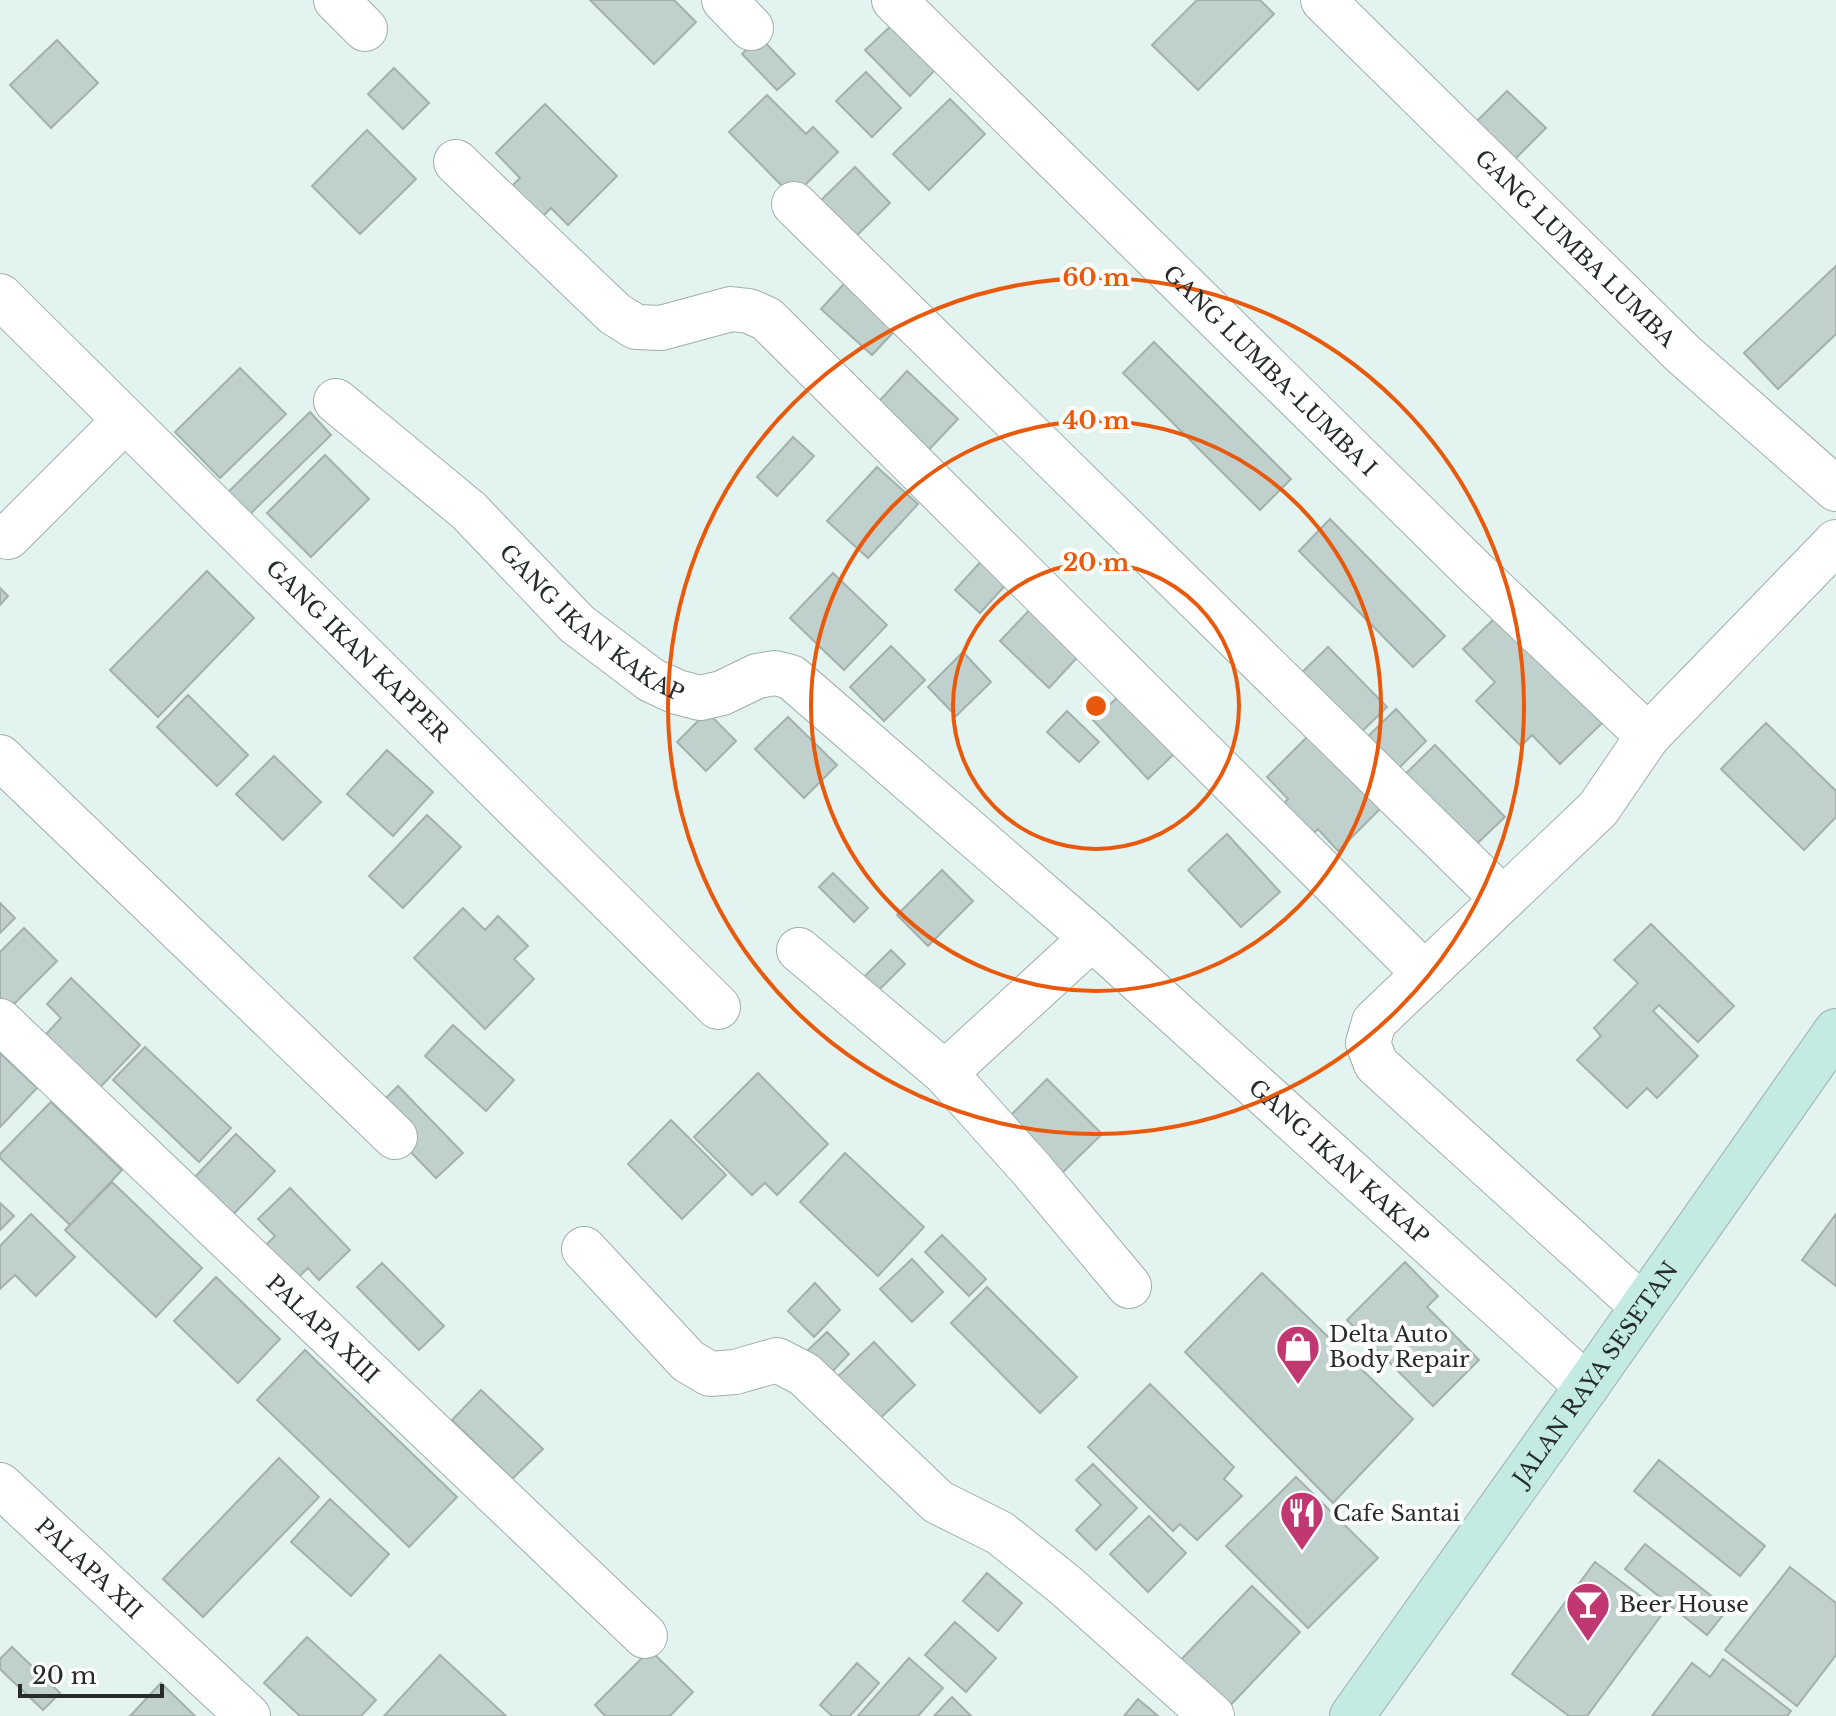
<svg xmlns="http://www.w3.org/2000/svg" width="1836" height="1716" font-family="'Libre Baskerville',serif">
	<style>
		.building { fill: #c0d0cc; stroke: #a2b1ad; stroke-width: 2 }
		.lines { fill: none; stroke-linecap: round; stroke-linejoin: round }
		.minor-casing { stroke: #a0afab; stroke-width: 46 }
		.secondary-casing { stroke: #a0afab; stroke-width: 46 }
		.minor { stroke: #fff; stroke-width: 44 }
		.secondary { stroke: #c4eae4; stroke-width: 44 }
		.ring { fill: none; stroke: #e8590c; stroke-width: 4 }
		.labels { text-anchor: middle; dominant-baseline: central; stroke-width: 8; stroke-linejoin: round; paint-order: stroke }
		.street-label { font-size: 22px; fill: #262c2b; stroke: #fff }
		.poi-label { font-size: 22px; fill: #262c2b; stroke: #fff; text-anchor: start }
		.centre { fill: #e8590c; stroke: #fff; stroke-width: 4 }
		.ring-label { font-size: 24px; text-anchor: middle; font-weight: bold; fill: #e8590c; stroke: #fff; stroke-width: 8; stroke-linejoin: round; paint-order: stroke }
	</style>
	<rect width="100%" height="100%" fill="#e3f3ef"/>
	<path class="building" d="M590 0H674L696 22 654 64Z
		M1197 0H1260L1274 14 1198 90 1152 45Z
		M892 25 935 70 910 96 865 50Z
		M760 37 795 74 777 90 742 54Z
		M57 40 98 83 51 128 10 85Z
		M394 68 429 103 403 129 368 94Z
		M866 72 901 108 872 137 836 101Z
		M1507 91 1546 128 1512 162 1474 124Z
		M767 95 806 134 813 127 838 152 793 197 729 132Z
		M950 99 985 134 929 190 893 154Z
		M545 104 617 176 568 225 551 208 533 226 502 196 520 178 496 153Z
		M367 130 416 179 360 234 312 186Z
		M855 167 890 203 849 243 814 207Z
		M1836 266V334L1778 389 1744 353Z
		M854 273 905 320 872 355 821 309Z
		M1154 342 1291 479 1260 510 1123 373Z
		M240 368 286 414 220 478 175 432Z
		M907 371 958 419 922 457 872 409Z
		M310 412 331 435 243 521 222 498Z
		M793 437 814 456 777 496 757 477Z
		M325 455 369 499 311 557 267 513Z
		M877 467 918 504 868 558 827 521Z
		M1330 519 1445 636 1413 667 1299 551Z
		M986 556 1011 579 980 613 955 590Z
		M207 571 254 618 158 717 110 670Z
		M833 573 887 625 844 670 790 618Z
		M0 588 8 596 0 605Z
		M1036 603 1085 649 1049 688 1000 641Z
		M1497 616 1602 723 1560 764 1532 735 1521 746 1476 701 1495 682 1463 649Z
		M891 646 925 680 884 721 850 687Z
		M1328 647 1387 707 1351 742 1292 682Z
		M963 652 991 682 956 716 928 687Z
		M188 695 248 755 217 786 157 727Z
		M1120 695 1174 754 1148 779 1093 720Z
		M1396 709 1426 741 1388 779 1357 747Z
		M1067 711 1099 742 1079 762 1047 732Z
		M707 712 736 741 706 771 677 742Z
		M788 717 837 765 804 798 755 749Z
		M1766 723 1836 791V817L1804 850 1721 769Z
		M1317 727 1388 801 1338 851 1318 829 1309 838 1279 808 1288 799 1267 777Z
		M1435 745 1505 817 1464 856 1394 785Z
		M387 750 433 792 393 836 347 794Z
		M274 756 321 802 283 840 236 794Z
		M427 815 461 847 403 908 369 876Z
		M1227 834 1280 892 1241 927 1188 870Z
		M942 870 973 901 928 946 897 915Z
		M833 873 868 908 854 922 819 887Z
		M0 903 15 918 0 933Z
		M463 908 485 930 498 916 528 946 514 959 534 979 485 1029 414 958Z
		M1651 924 1734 1006 1698 1042 1659 1005 1653 1011 1698 1056 1657 1098 1647 1088 1627 1108 1577 1060 1601 1036 1594 1028 1638 983 1614 960Z
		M24 928 57 961 7 1011 0 1004V952Z
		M891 950 905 964 868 1001 854 987Z
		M71 978 140 1045 91 1097 36 1045 61 1018 47 1004Z
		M453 1025 514 1080 486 1111 425 1056Z
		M145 1047 231 1128 199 1162 113 1080Z
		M0 1053 37 1088 0 1127Z
		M758 1073 828 1144 777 1195 765 1183 752 1195 694 1137Z
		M1047 1079 1102 1134 1060 1175 1006 1120Z
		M398 1086 463 1153 436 1178 372 1112Z
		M51 1102 122 1170 70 1225 0 1158V1154Z
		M671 1120 726 1175 682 1219 628 1164Z
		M236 1134 275 1171 222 1226 193 1179Z
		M845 1153 924 1227 878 1276 800 1202Z
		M112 1182 202 1268 156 1317 65 1230Z
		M290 1188 350 1250 319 1280 308 1268 293 1282 261 1250 275 1236 258 1219Z
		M0 1203 14 1216 0 1230Z
		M31 1214 75 1257 36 1296 15 1275 0 1289V1246Z
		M1836 1214V1286L1802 1260Z
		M942 1235 986 1279 969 1296 925 1252Z
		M912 1259 943 1292 912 1322 880 1289Z
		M1405 1262 1438 1296 1427 1307 1479 1360 1433 1406 1347 1320Z
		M382 1263 444 1326 419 1350 357 1287Z
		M1262 1273 1413 1419 1333 1503 1185 1352Z
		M216 1277 280 1339 238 1383 174 1321Z
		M815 1283 840 1310 814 1337 788 1311Z
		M987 1287 1077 1377 1040 1413 951 1323Z
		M827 1332 849 1354 830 1374 807 1351Z
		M874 1342 915 1385 871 1427 830 1384Z
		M305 1350 457 1497 409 1547 257 1400Z
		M1150 1384 1234 1467 1224 1479 1242 1496 1197 1540 1180 1524 1173 1531 1088 1447Z
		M481 1390 543 1449 512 1479 452 1420Z
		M279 1458 319 1497 203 1617 163 1579Z
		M1659 1460 1765 1546 1740 1576 1634 1491Z
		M1093 1464 1137 1508 1096 1550 1076 1530 1101 1505 1076 1480Z
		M1296 1477 1378 1558 1308 1628 1226 1546Z
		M330 1499 389 1554 351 1596 291 1542Z
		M1149 1516 1186 1553 1148 1592 1110 1554Z
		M1645 1544 1728 1609 1707 1635 1625 1569Z
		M1595 1562 1663 1613 1587 1716H1569L1512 1674Z
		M1790 1567 1836 1603V1655L1797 1706 1725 1650Z
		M987 1573 1022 1603 998 1631 963 1601Z
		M1252 1586 1300 1632 1223 1713 1174 1667Z
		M955 1622 996 1658 966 1692 925 1655Z
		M307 1637 376 1700 361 1716H300L264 1683Z
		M12 1647 60 1693 43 1710 0 1669V1659Z
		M650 1650 693 1692 670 1716H605L595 1705Z
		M440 1655 506 1716H384Z
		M909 1658 943 1688 918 1716H858Z
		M1723 1659 1791 1711 1787 1716H1652L1692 1663 1710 1677Z
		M857 1663 879 1683 850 1716H832L820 1705Z
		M161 1683 195 1716H130Z
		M952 1697 971 1716H934Z
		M1138 1699 1158 1716H1124Z"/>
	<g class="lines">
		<g class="minor-casing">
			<g id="minor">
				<path d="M336 0 365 29"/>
				<path d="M724 0 751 28"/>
				<path id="s1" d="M894 0 1475 572 1648 736"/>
				<path id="s2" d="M1323 0 1682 353 1836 489"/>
				<path d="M456 162 615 314 636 327 661 328 731 309 749 311 767 319 1425 974"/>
				<path d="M794 204 1503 899"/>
				<path id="s3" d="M0 296 718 1007"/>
				<path id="s4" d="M336 401 469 511 577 624 651 680 677 692 700 698 722 693 757 676 775 673 791 677 1092 938 1587 1386"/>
				<path d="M8 537 125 420"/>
				<path d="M0 757 395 1137"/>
				<path d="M799 950 945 1073 1032 1170 1129 1286"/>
				<path id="s5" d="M0 1021 645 1636"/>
				<path d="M945 1073 1092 938"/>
				<path d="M584 1249 688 1361 710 1374 735 1372 777 1360 804 1374 938 1502 1000 1533 1065 1585 1212 1716"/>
				<path d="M1642 1306 1376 1064 1368 1043 1374 1022 1598 809 1648 736 1836 542"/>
				<path id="s6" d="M0 1485 248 1716"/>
			</g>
		</g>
		<g class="secondary-casing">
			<g id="secondary">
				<path id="s7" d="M1352 1716 1587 1386 1836 1031"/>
			</g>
		</g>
		<use href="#minor" class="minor"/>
		<use href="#secondary" class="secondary"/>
	</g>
	<g class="ring">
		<circle cx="1096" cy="706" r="143"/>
		<circle cx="1096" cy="706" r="285"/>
		<circle cx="1096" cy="706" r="428"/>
	</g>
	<defs>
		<g id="shop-pin" transform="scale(2.3)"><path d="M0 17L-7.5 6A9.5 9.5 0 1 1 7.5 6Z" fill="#c03771" stroke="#fff"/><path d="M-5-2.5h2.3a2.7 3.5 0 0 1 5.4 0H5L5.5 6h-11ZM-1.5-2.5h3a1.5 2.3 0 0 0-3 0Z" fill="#fff"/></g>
		<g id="restaurant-pin" transform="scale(2.3)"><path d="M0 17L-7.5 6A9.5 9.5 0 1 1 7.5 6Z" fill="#c03771" stroke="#fff"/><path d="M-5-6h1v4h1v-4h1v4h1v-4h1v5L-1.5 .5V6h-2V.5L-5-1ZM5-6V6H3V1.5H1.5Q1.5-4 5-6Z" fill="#fff"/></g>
		<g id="bar-pin" transform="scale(2.3)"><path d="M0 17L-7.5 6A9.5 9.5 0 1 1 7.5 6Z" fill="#c03771" stroke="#fff"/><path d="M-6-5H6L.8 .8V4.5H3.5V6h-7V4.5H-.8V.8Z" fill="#fff"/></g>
	</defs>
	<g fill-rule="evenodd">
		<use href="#shop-pin" x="1298" y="1347"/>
		<use href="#restaurant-pin" x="1302" y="1513"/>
		<use href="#bar-pin" x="1588" y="1604"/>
	</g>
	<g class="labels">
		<g class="street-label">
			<text stroke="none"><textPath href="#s2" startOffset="354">GANG LUMBA LUMBA</textPath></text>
			<text stroke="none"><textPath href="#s1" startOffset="528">GANG LUMBA-LUMBA I</textPath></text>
			<text stroke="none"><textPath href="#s4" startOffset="340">GANG IKAN KAKAP</textPath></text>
			<text stroke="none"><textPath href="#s3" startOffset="504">GANG IKAN KAPPER</textPath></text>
			<text stroke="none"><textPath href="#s4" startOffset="1302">GANG IKAN KAKAP</textPath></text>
			<text stroke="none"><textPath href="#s5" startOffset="446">PALAPA XIII</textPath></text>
			<text stroke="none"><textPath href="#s7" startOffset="420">JALAN RAYA SESETAN</textPath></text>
			<text stroke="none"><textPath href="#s6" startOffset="122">PALAPA XII</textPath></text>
		</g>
		<g class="poi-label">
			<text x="1329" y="1334">Delta Auto<tspan x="1329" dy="25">Body Repair</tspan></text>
			<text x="1333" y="1513">Cafe Santai</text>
			<text x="1619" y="1604">Beer House</text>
		</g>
	</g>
	<circle cx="1096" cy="706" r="12" class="centre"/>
	<g class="ring-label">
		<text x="1096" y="286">60 m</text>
		<text x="1096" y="429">40 m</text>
		<text x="1096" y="571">20 m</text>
	</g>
	<path d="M20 1684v12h142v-12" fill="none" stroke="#262c2b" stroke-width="4"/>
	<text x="32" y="1684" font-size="24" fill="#262c2b" stroke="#ffffff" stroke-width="6" paint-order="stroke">20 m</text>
</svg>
